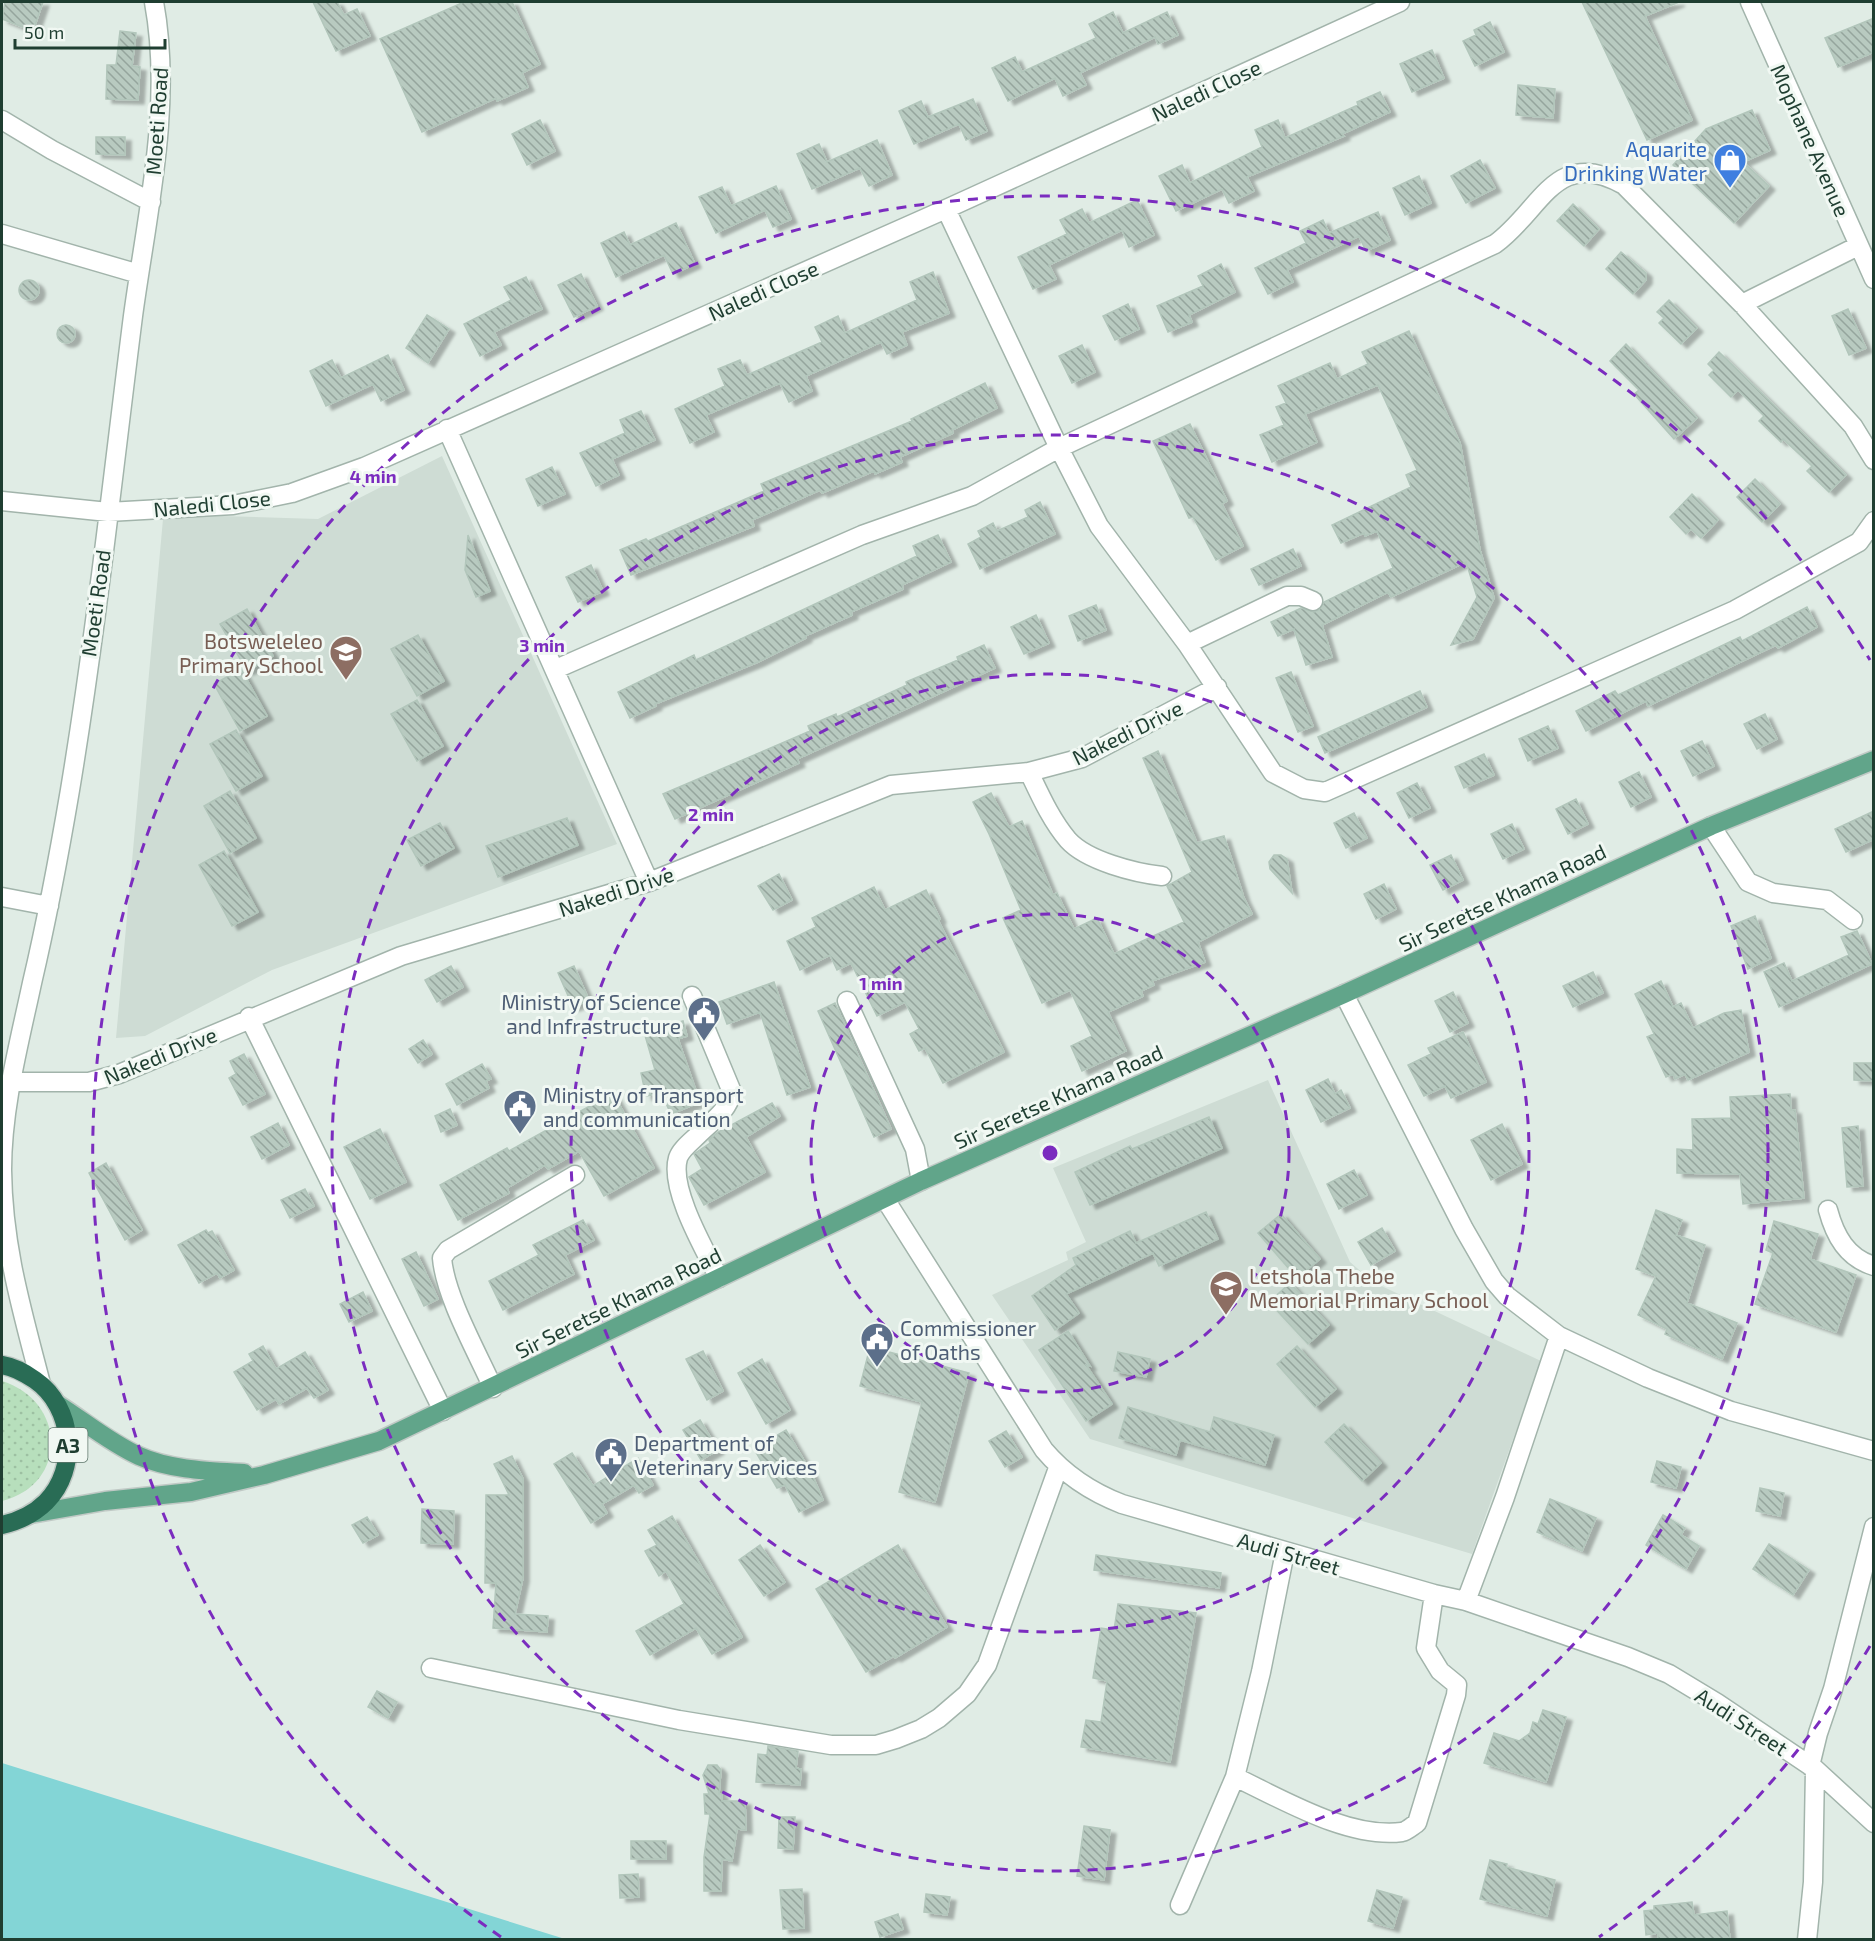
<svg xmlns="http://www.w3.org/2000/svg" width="1875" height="1941" font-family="'Exo 2',sans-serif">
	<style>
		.built { fill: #cedcd4 }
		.grass { fill: url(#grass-dots) }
		.water { fill: #83d5d6 }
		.building { fill: url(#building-back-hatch); stroke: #b2c6bb; stroke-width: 1.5; filter: url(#shadow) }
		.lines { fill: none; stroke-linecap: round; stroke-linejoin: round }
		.minor-casing { stroke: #a2b4ab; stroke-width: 21 }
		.major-casing { stroke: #c0c9c5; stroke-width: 21 }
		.highway-casing { stroke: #c0c9c5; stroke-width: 21 }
		.minor { stroke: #fff; stroke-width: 18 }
		.major { stroke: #61a58a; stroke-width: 18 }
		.highway { stroke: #296c55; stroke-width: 18 }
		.ring { fill: none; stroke: #7b2cbf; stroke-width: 3; stroke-dasharray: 10 8 }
		.labels { text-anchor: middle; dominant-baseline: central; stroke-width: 6; stroke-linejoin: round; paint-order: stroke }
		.shield { fill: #f1f8f3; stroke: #5e766b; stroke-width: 1.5 }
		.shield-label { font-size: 20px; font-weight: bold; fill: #1f3e31 }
		.street-label { font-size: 21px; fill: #1f3e31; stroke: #f1f8f3 }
		.shop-label { font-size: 21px; fill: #366cbe; stroke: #f1f8f3; text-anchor: end }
		.education-label { font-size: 21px; fill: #785e54; stroke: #f1f8f3; text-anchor: end }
		.service-label { font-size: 21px; fill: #4e5e75; stroke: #f1f8f3; text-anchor: start }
		.centre { fill: #7b2cbf; stroke: #f1f8f3; stroke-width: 3 }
		.ring-label { font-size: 18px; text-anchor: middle; font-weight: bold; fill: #7b2cbf; stroke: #f1f8f3; stroke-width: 6; stroke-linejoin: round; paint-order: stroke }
	</style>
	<defs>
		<pattern id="grass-dots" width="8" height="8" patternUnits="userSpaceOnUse" patternTransform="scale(1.5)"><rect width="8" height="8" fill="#b7dfbc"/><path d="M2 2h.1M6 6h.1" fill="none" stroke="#9dc0a2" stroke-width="1.8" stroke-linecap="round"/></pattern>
		<pattern id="building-back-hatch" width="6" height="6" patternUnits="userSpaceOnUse" patternTransform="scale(1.5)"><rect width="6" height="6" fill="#b8cac0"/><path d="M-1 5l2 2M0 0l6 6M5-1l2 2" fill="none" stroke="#95a59d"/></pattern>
		<filter id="shadow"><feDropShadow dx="6" dy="4" stdDeviation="1.5" flood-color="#0004"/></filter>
	</defs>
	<rect width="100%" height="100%" fill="#e0ece5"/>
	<path class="built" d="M442 456 617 844 272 970 145 1036 116 1038 163 519 188 515 318 519Z
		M1268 1080 1350 1262 1373 1282 1541 1361 1472 1554 1090 1439 992 1295 1068 1260 1066 1252 1086 1242 1053 1168Z"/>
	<path class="grass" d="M2 1381C66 1401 69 1484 2 1501Z"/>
	<path class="water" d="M2 1763 565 1939H2Z"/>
	<path class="building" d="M5 2H43L33 31 2 19Z
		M313 2H337L344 15 357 9 370 36 336 51Z
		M464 2H512L540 64 522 73 528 87 497 101 496 98 422 132 380 39Z
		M1582 2H1679L1645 16 1692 120 1647 140Z
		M1113 12 1123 33 1167 12 1178 35 1158 44 1155 37 1080 73 1086 85 1063 96 1055 78 1008 101 992 68 1015 57 1022 72 1096 38 1089 24Z
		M1874 18V52L1838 67 1825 38Z
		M1490 22 1504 52 1475 66 1463 41 1476 35 1474 30Z
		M120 31 136 33 132 66 140 67 138 100 106 99 107 65H116Z
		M1432 50 1444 78 1412 92 1400 64Z
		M1518 85 1555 89 1553 118 1516 115Z
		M1380 92 1390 112 1342 134 1344 136 1247 177 1254 191 1229 203 1222 189 1176 211 1159 176 1182 165 1190 183 1262 147 1255 130 1278 120 1285 138 1358 105 1357 102Z
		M973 99 987 131 966 140 959 124 914 144 899 111 921 101 928 117Z
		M1752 110 1770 150 1743 162 1769 186 1734 223 1673 165 1706 129Z
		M540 120 555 151 527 165 512 134Z
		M96 137H125V155L96 154Z
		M877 140 892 175 869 186 860 168 812 189 797 154 819 144 827 162Z
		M1480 160 1495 188 1466 203 1451 176Z
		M1419 176 1431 203 1405 215 1393 188Z
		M776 186 791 219 773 227 765 210 716 233 699 197 722 187 731 206Z
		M1137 200 1154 235 1129 247 1122 230 1049 265 1056 279 1033 289 1018 257 1067 234 1060 220 1082 209 1089 223Z
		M1573 204 1599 229 1584 246 1557 221Z
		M1378 212 1390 240 1366 251 1359 236 1287 270 1293 282 1268 294 1255 268 1306 243 1300 231 1323 220 1329 233Z
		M676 223 695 264 673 274 664 255 616 277 601 243 624 232 630 245Z
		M1621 252 1646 273V280L1633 294 1606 269Z
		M1221 264 1235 292 1189 315 1192 322 1168 332 1157 306 1203 286 1198 276Z
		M933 272 949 313 902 332 907 345 887 354 881 342 806 376 812 391 789 402 780 383 706 415 714 432 690 443 675 409 725 386 718 369 740 360 747 375 822 342 815 327 838 316 845 333 917 300 910 282Z
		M581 274 597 306 574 317 558 285Z
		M526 277 542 309 494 332 501 345 480 356 464 324 511 300 504 287Z
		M19 290a10 10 0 1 1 20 0a10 10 0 1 1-20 0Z
		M1669 300 1697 328 1681 344 1659 323 1664 318 1657 312Z
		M1128 304 1139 329 1115 340 1103 316Z
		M1848 309 1866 348 1849 355 1832 316Z
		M427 315 449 329 428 363 406 348Z
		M57 334a9 9 0 1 1 18 0a9 9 0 1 1-18 0Z
		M1409 331 1460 443 1480 550 1494 598 1473 639 1451 645 1477 597 1466 562 1391 597 1388 592 1322 625 1332 657 1306 665 1294 629 1278 636 1271 622 1301 608 1314 612 1319 610 1324 602 1393 568 1377 531 1365 536 1364 533 1341 543 1332 525 1411 487 1406 475 1417 470 1378 385 1305 414 1317 442 1272 462 1260 435 1284 425 1276 407 1286 403 1278 386 1330 363 1337 379 1368 364 1362 352Z
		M1626 344 1697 418 1674 439 1634 394 1639 390 1610 361Z
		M1082 345 1095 372 1072 383 1059 356Z
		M1719 352 1846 475 1829 492 1807 471 1812 466 1783 439 1781 442 1759 421 1764 416 1738 390 1731 397 1709 375 1714 370 1708 364Z
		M388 355 404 390 381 401 373 384 326 406 310 371 332 360 341 378Z
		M985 383 997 408 952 430 953 433 900 457 902 462 875 474 874 471 822 493 820 490 752 520 754 526 631 575 620 550 646 539 648 541 764 491 761 484 912 421 911 419Z
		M641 411 655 440 612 459 619 475 596 486 580 453 625 433 620 420Z
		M1190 424 1227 501 1222 504 1243 546 1216 560 1193 517 1189 518 1153 441Z
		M552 467 565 494 538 506 526 479Z
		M1755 479 1780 504 1762 522 1737 497Z
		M1692 494 1718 520 1701 538 1691 529 1686 534 1670 517Z
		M1040 502 1055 534 980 569 968 544 981 537 978 531 993 523 997 531 1028 517 1025 510Z
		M468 535 490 591 476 597 465 570Z
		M938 535 951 562 902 585 903 589 851 612 852 615 805 636 806 638 758 662 655 704 656 706 630 718 618 692 694 655 696 660 917 556 913 546Z
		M1293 549 1301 566 1259 585 1251 569Z
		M591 565 603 591 578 602 566 577Z
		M1096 605 1106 630 1078 641 1069 616Z
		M1807 607 1817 627 1778 648 1776 645 1648 706 1646 701 1586 731 1576 711 1615 691 1618 695 1740 637 1742 641Z
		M247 609 273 656 247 671 220 624Z
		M1036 615 1049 643 1024 654 1011 627Z
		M418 635 444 681 417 696 391 649Z
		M984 645 995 668 797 759 799 763 675 819 663 794 810 731 808 726 836 714 837 717 907 685 906 682 958 660 957 657Z
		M241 669 267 716 240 731 214 684Z
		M1291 672 1313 726 1298 732 1276 678Z
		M1420 691 1427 707 1325 753 1318 737Z
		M417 700 443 746 417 761 391 714Z
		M1765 714 1777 739 1757 749 1744 724Z
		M1548 726 1558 748 1528 761 1519 739Z
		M236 730 262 776 236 791 210 744Z
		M1702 741 1714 766 1693 776 1681 751Z
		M1158 751 1197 843 1224 836 1244 898 1252 914 1198 942 1205 962 1152 981 1154 985 1141 991 1143 996 1108 1012 1126 1051 1082 1071 1071 1046 1092 1036 1070 990 1042 1003 1003 918 1021 910 989 834 973 802 991 793 1009 827 1022 821 1053 895 1057 893 1074 929 1097 918 1114 954 1184 922 1167 886 1192 872 1143 758Z
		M1484 754 1494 775 1464 788 1455 767Z
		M1639 772 1651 797 1631 807 1619 782Z
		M1417 783 1430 808 1409 818 1397 793Z
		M230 791 256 838 230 853 204 806Z
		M1576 799 1588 824 1568 834 1556 809Z
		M1874 811V839L1846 852 1835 829Z
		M1354 813 1367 838 1346 848 1334 823Z
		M567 818 578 845 498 877 486 846Z
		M440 823 454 848 421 866 407 840Z
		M1512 824 1524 849 1503 859 1491 834Z
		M224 851 258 912 232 926 199 865Z
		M1274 855H1281L1287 859 1292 893 1270 869 1269 862Z
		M1451 855 1463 880 1443 890 1430 865Z
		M779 874 792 900 773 910 758 886Z
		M1384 884 1396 909 1376 919 1364 894Z
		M874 887 885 910 926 890 940 919 938 920 1004 1052 943 1083 925 1048 919 1051 910 1034 919 1029 905 1002 877 1016 851 963 837 970 830 955 800 970 787 941 816 927 812 918Z
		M1755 916 1771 958 1748 969 1731 926Z
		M1857 931 1872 964 1779 1007 1764 972 1784 963 1792 981 1849 955 1841 937Z
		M451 966 463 987 437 1002 425 980Z
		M574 966 589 1000 573 1007 558 973Z
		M1593 972 1603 993 1573 1007 1563 986Z
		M1661 981 1673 1007 1681 1003 1693 1028 1724 1013 1741 1010 1749 1052 1688 1080 1685 1074 1675 1079 1673 1074 1666 1077 1647 1037 1654 1034 1635 994Z
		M774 982 810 1087 787 1095 760 1012 727 1024 719 1002Z
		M1453 992 1468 1023 1450 1032 1435 1001Z
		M835 1003 891 1129 874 1137 818 1011Z
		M683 1021 687 1036 678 1039 700 1102 671 1114 661 1093 646 1096 641 1073 655 1070 644 1032Z
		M1463 1032 1486 1082 1451 1098 1445 1086 1424 1096 1408 1065 1431 1054 1428 1048Z
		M423 1040 432 1054 418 1063 409 1049Z
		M244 1054 265 1094 243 1105 229 1078 236 1074 230 1061Z
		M1854 1063H1874V1081L1854 1080Z
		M482 1064 491 1079 486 1081 489 1088 457 1105 446 1084Z
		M1328 1079 1335 1094 1341 1090 1350 1108 1321 1122 1306 1090Z
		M613 1093 654 1168 604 1196 579 1151 548 1169 545 1165 507 1188 509 1193 458 1220 440 1185 507 1148 509 1151Z
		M1790 1094 1791 1110H1795L1804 1198 1743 1204 1740 1174 1677 1173V1149L1693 1150 1692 1119 1731 1118 1730 1097Z
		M772 1103 780 1116 746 1137 765 1172 704 1205 689 1177 702 1169 694 1154 710 1143 709 1140 718 1132Z
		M450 1109 457 1125 441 1132 435 1116Z
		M1209 1117 1222 1148 1090 1205 1075 1172 1130 1146 1132 1149Z
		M278 1123 289 1145 262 1159 251 1137Z
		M1502 1124 1522 1164 1491 1180 1471 1140Z
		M1858 1126 1863 1186 1847 1187 1842 1128Z
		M380 1129 406 1182 370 1199 344 1147Z
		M106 1163 142 1230 125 1240 89 1173Z
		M1354 1170 1367 1195 1339 1209 1327 1184Z
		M305 1189 314 1206 290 1218 281 1200Z
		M1656 1210 1682 1220 1676 1235 1705 1245 1687 1303 1737 1323 1722 1359 1665 1334 1667 1329 1638 1315 1656 1276 1636 1269Z
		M1206 1212 1218 1239 1159 1266 1153 1253 1066 1294 1079 1313 1055 1330 1032 1296 1076 1265 1073 1258 1130 1231 1136 1243Z
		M1281 1214 1320 1259 1297 1278 1258 1233Z
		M583 1220 594 1240 565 1255 574 1274 503 1310 489 1281 539 1255 533 1245Z
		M1774 1221 1818 1234 1810 1259 1856 1275 1836 1332 1755 1304 1773 1253 1766 1250Z
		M1382 1228 1395 1251 1371 1265 1358 1242Z
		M206 1230 208 1233 212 1231 234 1270 220 1278 217 1273 199 1283 178 1245Z
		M416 1252 438 1299 424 1306 402 1259Z
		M1290 1283 1329 1325 1308 1344 1269 1302Z
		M363 1292 372 1311 349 1322 340 1304Z
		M1068 1331 1090 1366 1086 1365 1112 1404 1086 1421 1039 1350Z
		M263 1346 276 1369 305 1352 328 1390 314 1398 307 1388 279 1404 276 1399 257 1410 234 1372 253 1361 249 1354Z
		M1297 1346 1336 1389 1315 1407 1277 1364Z
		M870 1347 969 1373 935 1502 899 1492 922 1402 860 1386Z
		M703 1351 723 1391 707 1400 686 1359Z
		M1118 1352 1150 1359 1146 1377 1114 1371Z
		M762 1359 790 1410 766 1424 738 1373Z
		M1128 1407 1210 1432 1214 1417 1274 1435 1265 1465 1180 1440 1176 1455 1119 1438Z
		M700 1420 718 1450 701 1460 683 1430Z
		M1344 1424 1381 1463 1362 1481 1325 1442Z
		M786 1430 811 1472 823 1500 799 1512 785 1485 777 1488 754 1449Z
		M1006 1431 1022 1457 1005 1467 989 1441Z
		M572 1453 593 1486 638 1458 653 1485 639 1493 634 1485 602 1504 607 1513 591 1523 554 1464Z
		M512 1456 523 1479V1578L515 1614 548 1616 547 1632 493 1628 496 1583H485L486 1495H509L494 1464Z
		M1657 1461 1681 1467 1676 1488 1651 1482Z
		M1760 1488 1784 1493 1780 1516 1756 1511Z
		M1550 1499 1596 1518 1582 1551 1537 1532Z
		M422 1509 454 1511 453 1544 421 1543Z
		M1663 1515 1685 1528 1681 1535 1699 1546 1686 1569 1646 1545Z
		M672 1516 742 1637 712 1654 696 1628 650 1655 636 1631 684 1604 666 1571 659 1576 645 1551 657 1545 648 1530Z
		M367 1517 378 1535 363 1543 352 1525Z
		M1769 1544 1809 1570 1793 1595 1753 1569Z
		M760 1545 785 1582 764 1596 739 1560Z
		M898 1545 947 1627 895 1658 894 1656 866 1672 816 1589 831 1580 833 1584Z
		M1096 1555 1221 1573 1219 1588 1094 1570Z
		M1118 1604 1196 1613 1170 1762 1081 1747 1086 1720 1101 1722 1107 1681 1093 1678 1101 1628 1114 1630Z
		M377 1691 397 1702 388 1718 368 1707Z
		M1543 1710 1566 1717 1546 1782 1484 1763 1494 1733 1519 1741 1530 1733 1533 1722 1538 1724Z
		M768 1746 798 1751 796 1768 801 1769 800 1785 756 1782 758 1754 767 1755Z
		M708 1765H717L721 1770 719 1794H722V1801H745L746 1830 737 1829 732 1861 722 1859 721 1891H704V1857L710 1814H705L704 1794H709L703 1775Z
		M779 1817H795L793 1849 778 1848Z
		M1084 1826 1110 1830 1104 1880 1077 1876Z
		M631 1841H666V1859H631Z
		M1490 1860 1507 1864 1506 1867 1555 1880 1547 1916 1480 1899Z
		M638 1874 639 1897 620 1898 619 1875Z
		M802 1889 804 1928 783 1929 780 1890Z
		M1377 1890 1402 1897 1393 1928 1368 1921Z
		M926 1894 950 1897 947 1915 924 1912Z
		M1692 1902 1694 1915 1727 1911 1730 1940H1658V1933L1646 1935 1644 1911 1654 1910V1906Z
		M898 1914 903 1929 880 1937 875 1922Z"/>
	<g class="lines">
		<g class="minor-casing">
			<path id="minor" d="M1750 2 1874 279
				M2 120 52 150 151 202
				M946 209 1059 448 1099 526 1187 644 1273 773 1304 789 1325 792 1735 610 1859 542 1874 521
				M2 234 139 274
				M1742 304 1858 246
				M447 429 649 882
				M2 501 108 512 233 505 292 493 364 467 946 209 1400 2
				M1187 644 1287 596H1301L1313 601
				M556 669 862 535 972 496 1059 448 1495 244C1542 210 1555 146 1624 185L1742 304 1853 426 1874 460
				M1029 772C1040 795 1051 820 1068 840 1087 861 1135 873 1162 876
				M1711 826 1748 882 1773 893 1827 900 1853 920
				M2 897 49 906
				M1344 994 1464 1229 1494 1281 1507 1296 1559 1336 1648 1378 1731 1411 1874 1451
				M692 996 732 1092C728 1111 712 1121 699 1134 692 1141 681 1149 678 1158 669 1189 705 1250 719 1278
				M847 1001 915 1149 921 1181
				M249 1017 443 1411
				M11 1082H89L119 1074 401 956 649 882 891 785 1029 772 1082 758 1217 687
				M885 1199 1044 1450C1066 1476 1091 1492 1122 1504L1434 1594 1466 1601 1628 1657 1669 1674 1717 1703 1815 1769 1874 1823
				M1828 1210C1835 1236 1847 1258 1874 1266
				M41 1384C22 1310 3 1248 2 1170 2 1107 19 1044 32 983 47 919 59 855 70 790 96 633 113 474 133 316 147 213 173 105 154 2
				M493 1388C477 1352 445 1296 442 1258L448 1250 575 1175
				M1466 1601 1505 1497 1559 1336
				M431 1668 679 1720 831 1745H876L896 1739 921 1729 939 1718 967 1694 987 1665 1058 1468
				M1810 1766 1818 1733 1833 1689 1874 1527
				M1235 1777C1282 1799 1348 1839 1402 1832 1407 1831 1412 1826 1417 1823L1456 1695 1457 1685 1440 1671 1426 1648 1434 1594
				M1180 1905 1235 1777 1261 1672 1285 1552
				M1807 1940 1813 1882 1815 1769"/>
		</g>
		<g class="major-casing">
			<path id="major" d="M57 1404C84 1421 110 1443 139 1456 170 1470 211 1471 244 1473
				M31 1514 105 1501 191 1492 264 1475 379 1441 921 1181 1344 994 1711 826 1874 760"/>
		</g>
		<g class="highway-casing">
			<path id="highway" d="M2 1365C14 1367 25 1373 35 1380 74 1407 79 1469 46 1502 33 1515 19 1521 2 1525"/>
		</g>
		<use href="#minor" class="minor"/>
		<use href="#major" class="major"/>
		<use href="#highway" class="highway"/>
	</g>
	<g class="ring">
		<circle cx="1050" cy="1153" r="239"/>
		<circle cx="1050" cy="1153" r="479"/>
		<circle cx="1050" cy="1153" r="718"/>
		<path d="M1870 1646A957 957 0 0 1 1599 1937M501 1937A957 957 0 1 1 1870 660"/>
	</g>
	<defs>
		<g id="shop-pin" transform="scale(1.725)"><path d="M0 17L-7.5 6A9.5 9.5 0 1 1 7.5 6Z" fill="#3f7fe0" stroke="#f1f8f3"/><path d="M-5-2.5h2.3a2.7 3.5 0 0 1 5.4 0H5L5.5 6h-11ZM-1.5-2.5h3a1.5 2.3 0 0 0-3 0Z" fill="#fff"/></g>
		<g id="school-pin" transform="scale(1.725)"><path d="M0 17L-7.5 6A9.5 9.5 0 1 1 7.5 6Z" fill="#8d6e63" stroke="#f1f8f3"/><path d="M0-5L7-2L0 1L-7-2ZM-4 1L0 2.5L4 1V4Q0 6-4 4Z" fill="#fff"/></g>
		<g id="civic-pin" transform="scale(1.725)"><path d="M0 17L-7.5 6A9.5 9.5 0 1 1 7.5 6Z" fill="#5c6f8a" stroke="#f1f8f3"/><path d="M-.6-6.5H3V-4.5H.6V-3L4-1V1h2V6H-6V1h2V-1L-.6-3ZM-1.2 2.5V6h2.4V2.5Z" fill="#fff"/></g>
	</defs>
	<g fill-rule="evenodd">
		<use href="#shop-pin" x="1730" y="160"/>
		<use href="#school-pin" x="346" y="652"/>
		<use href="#civic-pin" x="704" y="1013"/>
		<use href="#civic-pin" x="520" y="1106"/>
		<use href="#school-pin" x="1226" y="1287"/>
		<use href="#civic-pin" x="877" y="1339"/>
		<use href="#civic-pin" x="611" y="1454"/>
	</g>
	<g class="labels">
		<rect class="shield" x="48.5" y="1428" width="39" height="34" rx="4.5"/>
		<g class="shield-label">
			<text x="68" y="1445">A3</text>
		</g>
		<g class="street-label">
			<text transform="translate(1206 90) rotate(-25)">Naledi Close</text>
			<text transform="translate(156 121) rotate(-86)">Moeti Road</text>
			<text transform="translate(1811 140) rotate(66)">Mophane Avenue</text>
			<text transform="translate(763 290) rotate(-24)">Naledi Close</text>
			<text transform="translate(212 503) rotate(-6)">Naledi Close</text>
			<text transform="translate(95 603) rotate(-82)">Moeti Road</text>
			<text transform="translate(1127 732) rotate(-26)">Nakedi Drive</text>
			<text transform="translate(616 891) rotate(-18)">Nakedi Drive</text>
			<text transform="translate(1502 897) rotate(-25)">Sir Seretse Khama Road</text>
			<text transform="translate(160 1055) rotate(-22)">Nakedi Drive</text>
			<text transform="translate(1058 1096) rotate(-24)">Sir Seretse Khama Road</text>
			<text transform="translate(618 1302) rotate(-26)">Sir Seretse Khama Road</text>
			<text transform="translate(1289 1553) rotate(16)">Audi Street</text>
			<text transform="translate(1742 1721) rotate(33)">Audi Street</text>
		</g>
		<g class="shop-label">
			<text x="1707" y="148">Aquarite<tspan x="1707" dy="24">Drinking Water</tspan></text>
		</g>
		<g class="education-label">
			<text x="323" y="640">Botsweleleo<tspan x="323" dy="24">Primary School</tspan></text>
			<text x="1249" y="1275" text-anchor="start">Letshola Thebe<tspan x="1249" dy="24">Memorial Primary School</tspan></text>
		</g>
		<g class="service-label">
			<text x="681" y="1001" text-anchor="end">Ministry of Science<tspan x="681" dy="24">and Infrastructure</tspan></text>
			<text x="543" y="1094">Ministry of Transport<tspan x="543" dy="24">and communication</tspan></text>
			<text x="900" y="1327">Commissioner<tspan x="900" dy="24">of Oaths</tspan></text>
			<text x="634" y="1442">Department of<tspan x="634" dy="24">Veterinary Services</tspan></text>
		</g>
	</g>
	<circle cx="1050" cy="1153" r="9" class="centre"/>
	<g class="ring-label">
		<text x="373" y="483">4 min</text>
		<text x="542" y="652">3 min</text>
		<text x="711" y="821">2 min</text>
		<text x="881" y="990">1 min</text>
	</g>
	<rect width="1875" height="1941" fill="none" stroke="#1f3e31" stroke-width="6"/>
	<path d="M15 39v9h150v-9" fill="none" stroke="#1f3e31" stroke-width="3"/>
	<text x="24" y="39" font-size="18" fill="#1f3e31" stroke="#f1f8f3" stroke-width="4.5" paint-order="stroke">50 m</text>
</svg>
